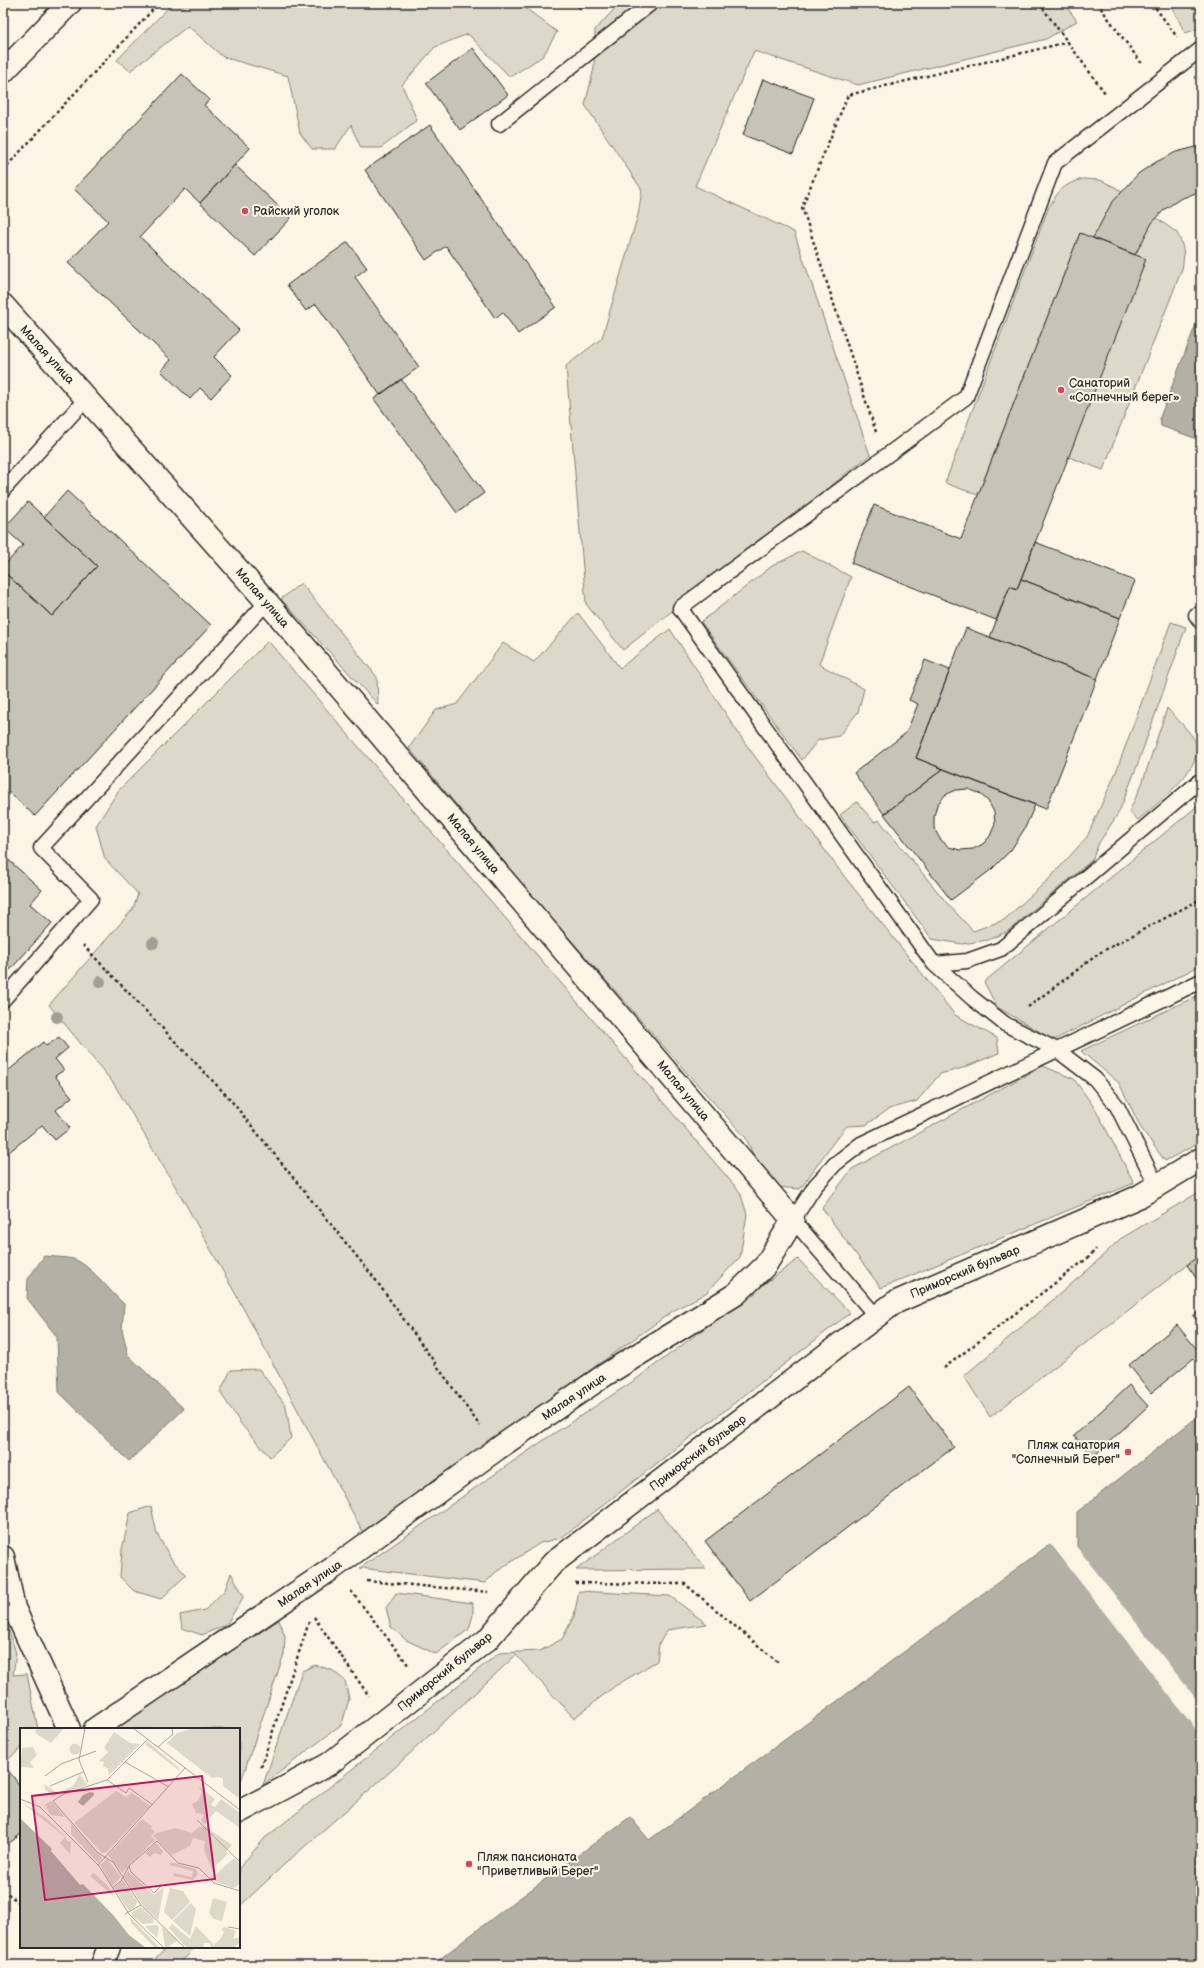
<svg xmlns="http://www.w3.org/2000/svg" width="1204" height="1968" font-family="'Balsamiq Sans',sans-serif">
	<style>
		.green { fill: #ded8ca; stroke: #84827a }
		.water { fill: #b4b0a5; stroke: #7d7b74 }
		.pier { fill: #fcf5e5 }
		.building { fill: #c8c3b7; stroke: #2b2b2b; fill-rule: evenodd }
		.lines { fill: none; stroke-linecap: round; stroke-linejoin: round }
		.lane-casing { stroke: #2b2b2b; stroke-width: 17 }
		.street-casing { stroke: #2b2b2b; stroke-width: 25 }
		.primary-casing { stroke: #2b2b2b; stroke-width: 25 }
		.path { stroke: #2b2b2b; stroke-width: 2.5; stroke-dasharray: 3 3; stroke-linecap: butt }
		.lane { stroke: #fcf5e5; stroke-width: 14 }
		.street { stroke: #fcf5e5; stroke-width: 22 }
		.primary { stroke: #fcf5e5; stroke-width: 22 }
		.tree { fill: #a29e95 }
		.poi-dot { fill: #d1495b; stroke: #fcf5e5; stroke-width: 1.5 }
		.labels { text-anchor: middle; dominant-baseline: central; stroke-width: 4; stroke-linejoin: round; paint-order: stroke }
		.poi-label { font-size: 12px; fill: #2b2b2b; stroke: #fcf5e5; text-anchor: start }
		.street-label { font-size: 12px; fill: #2b2b2b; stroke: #fcf5e5 }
		.inset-road { fill: none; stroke: #a8a49b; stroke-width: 1 }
		.view { fill: #c2185b; fill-opacity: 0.15; stroke: #c2185b; stroke-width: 2 }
		.inset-edge { fill: none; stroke: #2b2b2b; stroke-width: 2 }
	</style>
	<rect width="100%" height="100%" fill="#fcf5e5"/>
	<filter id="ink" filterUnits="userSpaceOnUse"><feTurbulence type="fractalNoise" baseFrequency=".025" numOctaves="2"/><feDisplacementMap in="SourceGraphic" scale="8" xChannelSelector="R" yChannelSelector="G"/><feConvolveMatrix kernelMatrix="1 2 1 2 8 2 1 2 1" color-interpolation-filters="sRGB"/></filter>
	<g filter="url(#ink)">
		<path class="green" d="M173 3H519L557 32 543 56 510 77 468 34 435 47 402 85 417 120 381 148H361L351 125 335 149H312L300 133 288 76 223 57 188 26 130 71 117 60Z
			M620 3H1064L1077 21 1046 39 858 85 754 51 695 186 794 232 870 455 623 650 586 604 566 366 602 338 638 215 642 190 585 105 594 68 595 30Z
			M1170 3H1201V28L1185 33Z
			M1083 179 1100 180 1115 187 1177 233C1184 246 1185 255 1182 269L1103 470 1069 457 1080 233 978 495 945 483 1048 209C1059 190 1062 185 1083 179Z
			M802 551 851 577 819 664 864 689 858 712 839 736 818 740 802 760 701 622 772 566Z
			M301 583 377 677 378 705 281 599Z
			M578 613 620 668 670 629 745 743 844 876 955 1015 997 1038 999 1053 963 1068 940 1074 917 1101 889 1109 866 1125 847 1126C829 1146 816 1168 800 1189L776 1187 757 1164 746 1138 687 1073 535 899 409 748 436 710 457 704 503 643 534 662Z
			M1171 622 1186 627 1137 766 1119 812 1099 843 1092 860 1008 931 988 940 962 944 932 939 840 815 857 802 874 822 879 820 946 902 973 931 1004 920 1050 878 1087 837 1116 772Z
			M268 641 740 1192 747 1214 740 1257 706 1293 673 1311 363 1532 235 1293 181 1196 114 1084 49 1005 133 909 138 894 105 859 96 826 118 791Z
			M1167 708C1174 716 1193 734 1196 743 1204 769 1155 805 1138 820L1129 812 1142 784Z
			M1201 803V965L1054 1040 997 1007 984 982Z
			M1201 994V1142L1165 1161 1141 1128 1119 1083 1081 1051Z
			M1043 1066 1074 1079 1096 1110 1134 1183 881 1288 822 1208 852 1169Z
			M1201 1191V1254L990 1417 964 1376 1090 1268 1120 1239Z
			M798 1259 850 1313 561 1538 540 1543 496 1572 485 1583 360 1568 544 1440 635 1380Z
			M259 1369 286 1406 291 1438 270 1457 241 1424 220 1392 231 1370Z
			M151 1506 157 1534 172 1560 186 1575 161 1599 134 1591 120 1577 122 1550 130 1513Z
			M657 1509 706 1569 576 1570Z
			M231 1573 244 1596 226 1625 202 1635 182 1628 180 1615 205 1610 225 1590Z
			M579 1591 670 1596 707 1624 667 1630 659 1644 657 1661 615 1686 574 1718 516 1655 391 1771 288 1861 239 1907V1868L265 1838 499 1653 540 1651 562 1639 574 1616Z
			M396 1593 473 1603V1615L469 1629 436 1654 406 1640 391 1627 386 1608Z
			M3 1612 16 1653 13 1675 27 1674 38 1729H21V1749L3 1763Z
			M279 1620 285 1636 284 1654 239 1787V1729H113Z
			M315 1665 332 1670 345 1681 349 1699 342 1724 263 1785 302 1671Z
			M167 1947H196L178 1965H150Z"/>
		<path class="water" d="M1201 311V437L1197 439 1161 426 1160 417Z
			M44 1256C54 1257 64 1257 73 1259 90 1264 110 1292 124 1304L122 1329 128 1355 184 1409 129 1461 59 1392 57 1337 27 1298 28 1279Z
			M1201 1414V1965H432L502 1911 630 1817 649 1840 1050 1544 1062 1559 1077 1548V1512Z"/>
		<path class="pier" d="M1049 1542H1052L1062 1557 1076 1546 1201 1705V1736Z"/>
		<path class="building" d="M574 3H585L580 9Z
			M473 48 508 95 460 130 426 83Z
			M182 74 210 100 204 105 250 148 200 203 185 189 140 237 239 330 214 357 232 375 211 398 200 388 190 399 161 371 171 360 68 263 108 221 74 189Z
			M763 79 814 98 793 154 743 135Z
			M430 125 556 307 518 334 503 312 495 318 446 246 426 260 365 170Z
			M1200 146 1201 191 1180 199 1165 209 1152 223 1135 255 1093 238 1111 204 1139 173 1156 162 1176 152Z
			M235 165 291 218 255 256 200 203Z
			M1080 233 1146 259 1017 589 1010 586 996 620 851 563 874 505 961 539Z
			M348 242 367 268 355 277 419 367 380 395 316 304 306 311 287 285Z
			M401 379 484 493 457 513 374 399Z
			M67 491 211 625 35 816 3 787V571L52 616 97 566 44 517Z
			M28 502 97 566 52 616 3 571V567L23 545 4 528Z
			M1035 542 1135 581 1120 618 1021 579Z
			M1021 579 1120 618 1097 679 990 637 1010 586 1017 589Z
			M966 628 1097 679 1046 809 916 758Z
			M925 660 950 670 916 758 943 769 884 814 854 773 906 733 918 704 909 700Z
			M943 769 1035 805 1025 828 1011 850 992 869 951 900 884 814ZM968 789 979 793 988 801 994 812 995 824 990 836 983 844 973 849 960 850 949 847 940 839 934 828V816L937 805 945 795 956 790Z
			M3 855 42 890 30 904 52 923 10 970 3 964Z
			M59 1037 68 1048 55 1059 64 1070 55 1076 72 1097 56 1110 70 1128 55 1140 42 1125 3 1157V1075L43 1042 46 1046Z
			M1201 1254V1274L1196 1278 1187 1265Z
			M1201 1310V1326L1193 1316Z
			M1177 1325 1200 1353 1151 1393 1129 1365Z
			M1129 1385 1148 1406 1093 1457 1074 1436Z
			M909 1387 954 1447 750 1601 705 1541Z
			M4 1765 21 1787V1834L3 1848Z"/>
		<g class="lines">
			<g class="lane-casing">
				<path id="lane" d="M499 124 651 3
					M3 490 86 399
					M1196 615 1201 622
					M934 964 967 961 1001 949 1201 780
					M3 1000 91 899 41 848 267 602
					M1157 1186 1117 1106 1095 1079 1057 1050 1005 1024 972 998 934 964 680 608 966 397 1055 163 1201 49
					M876 1316 793 1220 815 1186 835 1164 861 1144 1201 981"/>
			</g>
			<g class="street-casing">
				<path id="street" d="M3 305 267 602 793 1220 765 1266 736 1294 605 1375 497 1449 333 1568 95 1729
					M3 1557 14 1608 69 1729
					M239 1812 329 1764 487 1640 553 1563 894 1303 1138 1197 1201 1159
					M102 1965 109 1947"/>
			</g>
			<g class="primary-casing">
				<path id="primary" d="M3 72 70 3"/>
			</g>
			<path class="path" d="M1039 3 1105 93
				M1097 3 1142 64
				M1152 3 1177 37
				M3 170 159 3
				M876 432 802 207 848 95 1068 42
				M83 945 229 1098 375 1279 480 1426
				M1028 1007 1101 952 1201 899
				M944 1368 1089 1257 1096 1249
				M367 1581 488 1592
				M575 1583 685 1584 779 1663
				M351 1591 409 1666
				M314 1617 369 1696
				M261 1767 309 1622
				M3 1890 21 1904"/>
			<use href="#lane" class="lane"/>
			<use href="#street" class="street"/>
			<use href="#primary" class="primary"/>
		</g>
		<g class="tree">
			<circle cx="153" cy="943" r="6"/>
			<circle cx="100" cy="982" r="6"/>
			<circle cx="57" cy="1017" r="6"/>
		</g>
	</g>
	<g class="poi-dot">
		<circle cx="245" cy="211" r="4"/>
		<circle cx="1061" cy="390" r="4"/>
		<circle cx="1128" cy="1452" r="4"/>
		<circle cx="469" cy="1864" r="4"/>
	</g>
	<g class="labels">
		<g class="poi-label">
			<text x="253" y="211">Райский уголок</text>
			<text x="1069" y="383">Санаторий<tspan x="1069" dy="14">«Солнечный берег»</tspan></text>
			<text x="1120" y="1445" text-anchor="end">Пляж санатория<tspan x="1120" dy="14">"Солнечный Берег"</tspan></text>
			<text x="477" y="1857">Пляж пансионата<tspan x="477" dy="14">"Приветливый Берег"</tspan></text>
		</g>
		<g class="street-label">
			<text transform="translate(47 355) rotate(48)">Малая улица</text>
			<text transform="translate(262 598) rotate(49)">Малая улица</text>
			<text transform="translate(473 844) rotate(50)">Малая улица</text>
			<text transform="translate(683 1091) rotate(50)">Малая улица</text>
			<text transform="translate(965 1272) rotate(-23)">Приморский бульвар</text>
			<text transform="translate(574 1397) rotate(-34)">Малая улица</text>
			<text transform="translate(698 1453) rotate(-37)">Приморский бульвар</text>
			<text transform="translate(310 1584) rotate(-34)">Малая улица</text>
			<text transform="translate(445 1672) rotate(-39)">Приморский бульвар</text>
		</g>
	</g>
	<g transform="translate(20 1728)">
		<rect width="220" height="220" fill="#fcf5e5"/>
		<path d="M17 0H44L31 15 18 7 15 4ZM174 0H220V71L203 58V51L200 49 192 50 147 15 157 5ZM94 4 110 15 120 16 89 47 88 41 83 38 84 34 79 33 88 24 84 20ZM128 14 158 39 160 43 125 16ZM49.5 21a5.5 5.5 0 1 1 11 0a5.5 5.5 0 1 1-11 0ZM13 19 17 27 10 34 14 40 2 39 0 42 2 20ZM60 46 67 57 33 69 25 61 24 56 37 65 53 58ZM178 58 195 71 191 77 195 79 201 71 220 85V100L196 83 185 96 183 95 181 92 184 88 183 86 176 85 172 76 178 73 182 64ZM96 63 106 69 112 65 130 78 87 124 82 125 54 95ZM0 73 26 90 45 108 47 113 51 114 50 126 40 115 45 109ZM32 73 45 89 30 87 25 76ZM122 91 132 98 131 101 135 104 131 108 135 112 102 145 88 127ZM51 95 82 130 78 135 51 106ZM179 99H186L212 117 206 123 208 126 192 141 184 122 185 113 173 110 170 118 152 127 133 108 136 105 156 100 172 105ZM136 115 143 123 141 127 134 125 130 129 125 125ZM214 130 220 136V155L214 160 193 153 192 150ZM87 131 101 149 92 158 80 137ZM150 134 176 141 178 146 173 152 153 148 154 145 172 149 173 143 150 137ZM108 143 134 167 144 159 138 192 124 179 104 149ZM74 145 87 157 96 170 70 148ZM103 152 117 173 115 179 109 183 94 160ZM150 160 163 163 170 174 152 192 144 184ZM193 170 207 174 202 193 194 191 189 185ZM171 175 176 181 170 208 153 193ZM121 179 134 191 133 195 123 196 112 188V184ZM110 189 138 218 141 220H135L111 195ZM152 196 170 211 176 198 194 217 201 210 204 204 201 201 205 199 216 203 213 211 220 209V214L214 220H191L190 215H184L183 220H167L149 200ZM136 197 139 199 137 210 125 198ZM142 199 158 212 149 218 153 220 145 219Z" fill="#ded8ca"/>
		<path d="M70 64 74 65V67L63 78 58 74 63 67ZM0 90 32 121 31 123 60 157 63 156 94 188 109 207 126 220H0Z" fill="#b4b0a5"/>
		<path class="inset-road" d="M65 0 59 32 68 54M113 0 220 82M128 11 87 52 44 66 33 73 78 125 93 134 121 177 165 220M138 19 153 6 152 0M105 34 149 59M25 48 41 36 76 23M87 52 106 65 109 60 133 77M30 58 63 44M0 71 20 79 79 138 109 186 144 220M177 92 220 134M78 137 165 40M109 138 111 144 134 165 142 157M92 160 101 153 109 138 137 113 158 135 179 140 194 155 220 163M105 186 121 177M208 199 220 201"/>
		<path class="view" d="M182 48 195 151 25 172 12 68Z"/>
		<rect width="220" height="220" class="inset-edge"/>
	</g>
	<rect width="1204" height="1968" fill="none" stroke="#fcf5e5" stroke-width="16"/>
	<rect x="8" y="8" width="1188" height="1952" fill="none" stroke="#2b2b2b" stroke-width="1.5" filter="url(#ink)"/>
</svg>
